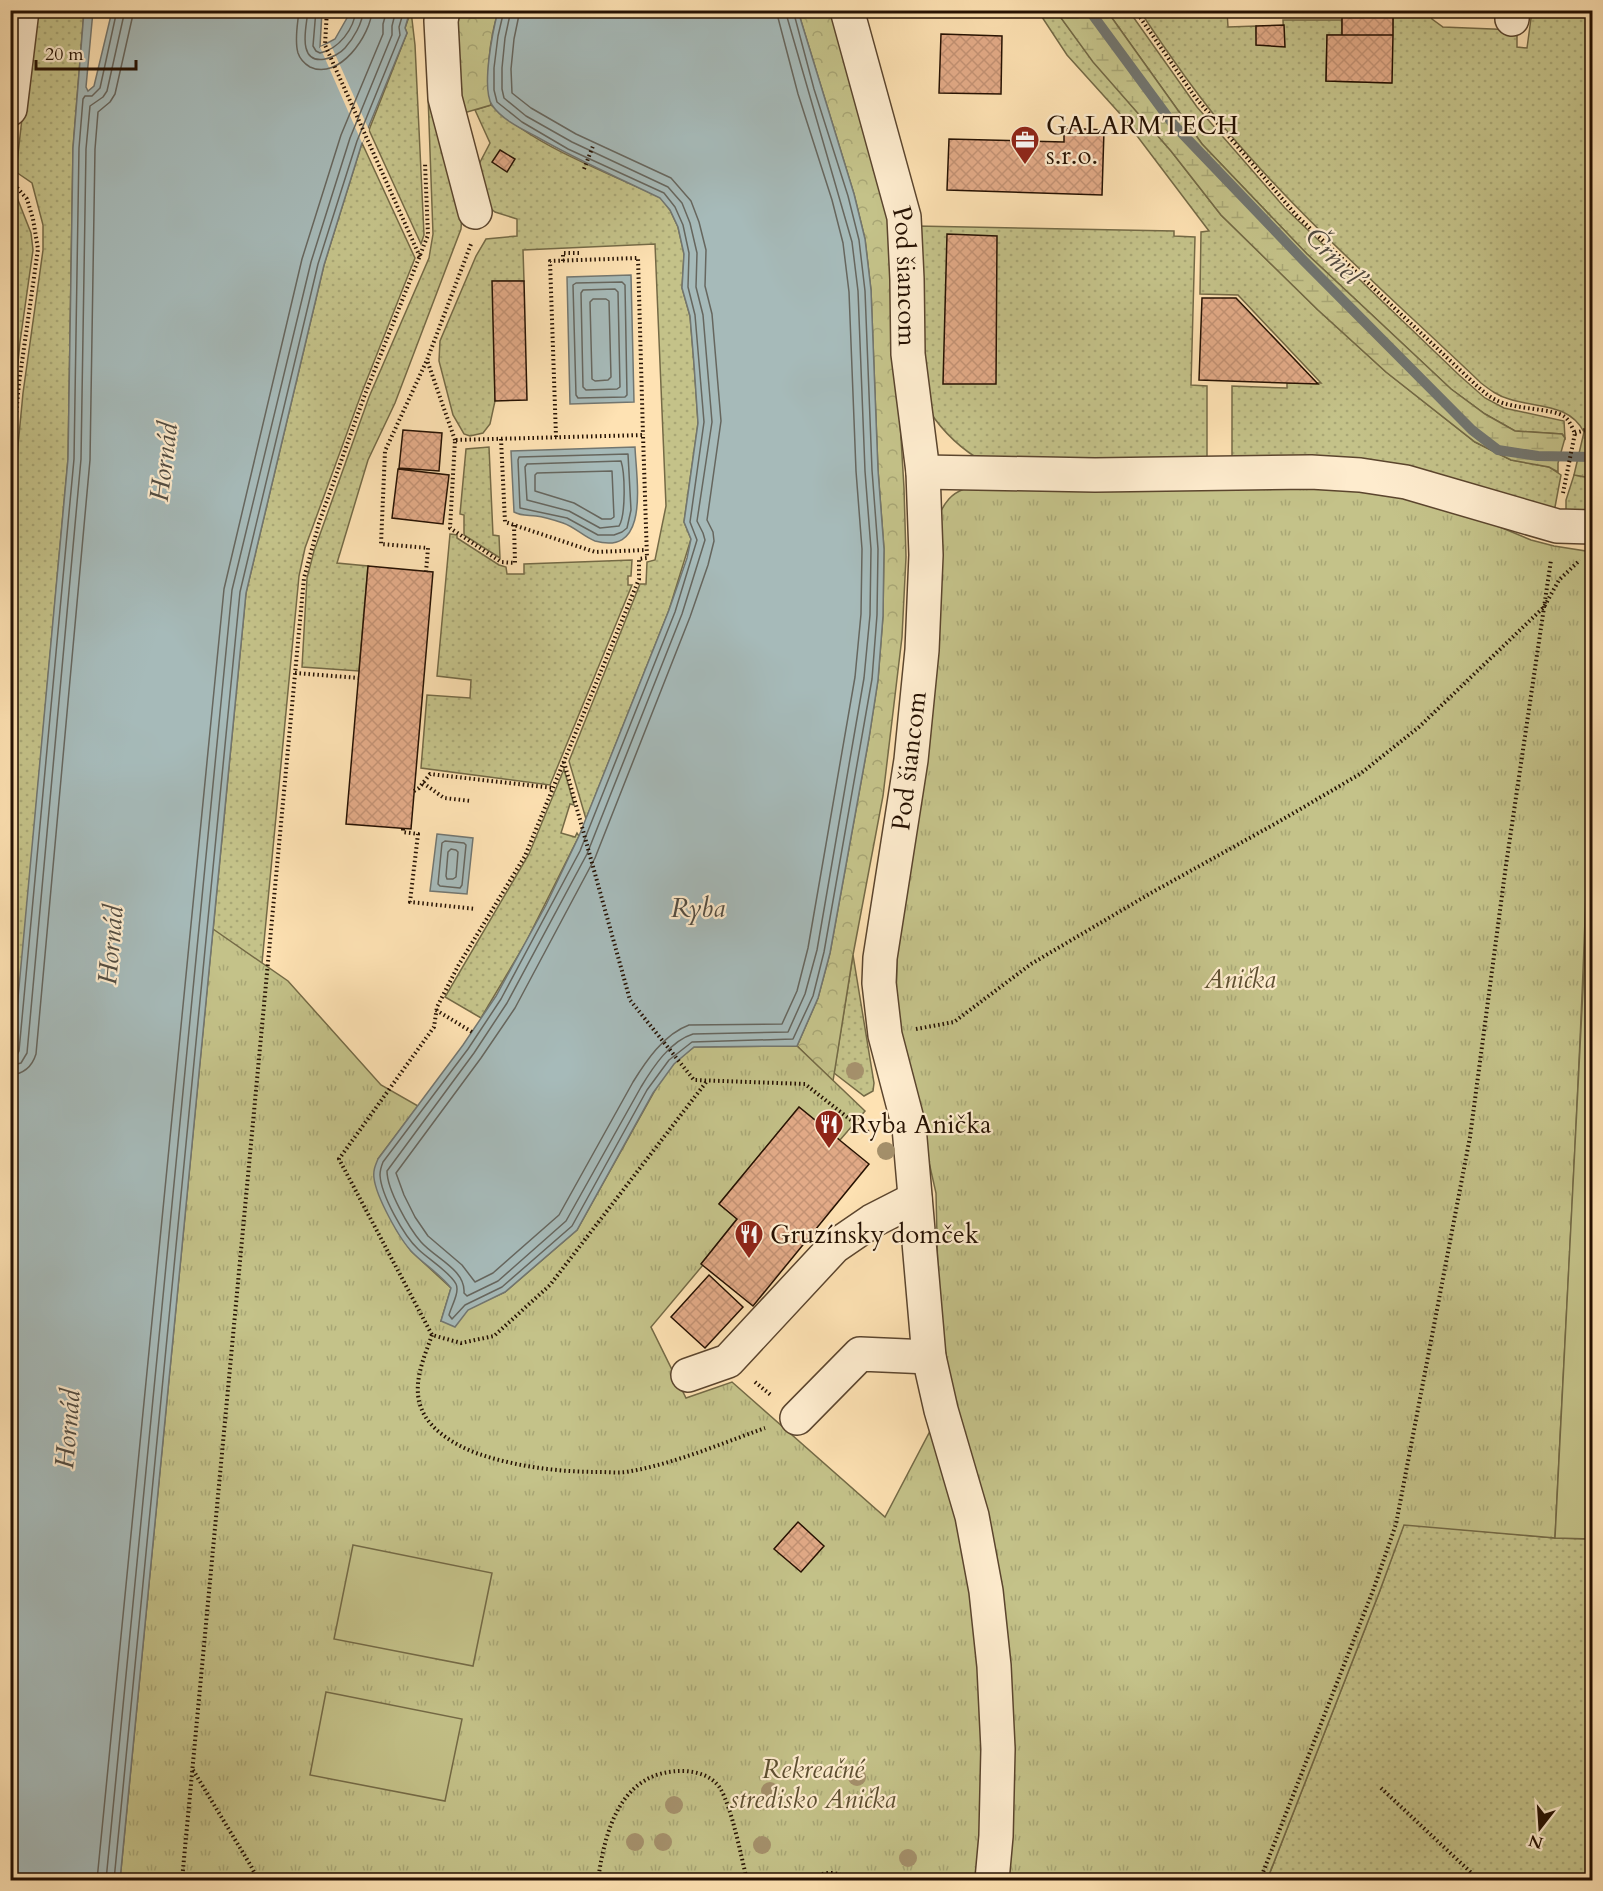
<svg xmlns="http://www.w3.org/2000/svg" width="1603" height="1891" font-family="Cardo,serif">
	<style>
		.grass { fill: url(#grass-dots); stroke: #746a46; stroke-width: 1.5 }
		.forest { fill: url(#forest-crowns); stroke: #746a46; stroke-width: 1.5 }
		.wetland { fill: url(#wetland-marsh); stroke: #746a46; stroke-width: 1.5 }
		.park { fill: url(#park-tufts); stroke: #746a46; stroke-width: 1.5 }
		.garden { fill: #c4c289; stroke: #746a46; stroke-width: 1.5 }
		.water { fill: #a6bab9; stroke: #727670; stroke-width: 1.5 }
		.pier { fill: #fee2b3 }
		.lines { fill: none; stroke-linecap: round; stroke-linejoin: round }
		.shore { stroke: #66665e; stroke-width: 1.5 }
		.stream { stroke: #727670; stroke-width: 10 }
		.building { fill: url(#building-cross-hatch); stroke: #251102; stroke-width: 1.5 }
		.minor-casing { stroke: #5b452e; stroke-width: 36 }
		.path { stroke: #251102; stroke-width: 4; stroke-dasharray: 1.5 3; stroke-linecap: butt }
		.minor { stroke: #feecce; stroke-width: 33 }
		.tree { fill: #a5916c }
		.labels { text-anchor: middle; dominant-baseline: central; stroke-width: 4.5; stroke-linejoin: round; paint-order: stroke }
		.poi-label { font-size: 26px; fill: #251102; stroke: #feecce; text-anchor: start }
		.street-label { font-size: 26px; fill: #251102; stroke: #feecce }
		.park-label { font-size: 26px; font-style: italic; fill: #5d4f31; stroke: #feecce }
		.water-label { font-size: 27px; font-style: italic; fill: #524c42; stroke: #feecce }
	</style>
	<defs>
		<pattern id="grass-dots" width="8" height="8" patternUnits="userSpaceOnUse" patternTransform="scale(1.5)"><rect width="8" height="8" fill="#c4c289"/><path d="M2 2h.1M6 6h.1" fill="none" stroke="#a8a675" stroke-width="1.8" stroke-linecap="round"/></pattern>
		<pattern id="forest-crowns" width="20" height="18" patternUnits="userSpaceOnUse" patternTransform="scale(1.5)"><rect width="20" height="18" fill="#c4c289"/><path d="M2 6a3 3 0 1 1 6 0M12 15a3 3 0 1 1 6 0" fill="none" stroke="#a8a675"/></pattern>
		<pattern id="wetland-marsh" width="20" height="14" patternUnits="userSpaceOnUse" patternTransform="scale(1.5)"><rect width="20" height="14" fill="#c4c289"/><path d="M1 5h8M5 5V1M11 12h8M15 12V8" fill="none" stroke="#a8a675"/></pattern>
		<pattern id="park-tufts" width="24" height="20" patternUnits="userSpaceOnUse" patternTransform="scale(1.5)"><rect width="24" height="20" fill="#c4c289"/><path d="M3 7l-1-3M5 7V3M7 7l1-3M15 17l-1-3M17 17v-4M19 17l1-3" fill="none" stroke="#a8a675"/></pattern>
		<pattern id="building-cross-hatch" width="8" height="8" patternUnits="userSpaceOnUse" patternTransform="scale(1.5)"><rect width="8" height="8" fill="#e3ab88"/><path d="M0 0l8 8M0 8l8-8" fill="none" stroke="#c39274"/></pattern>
	</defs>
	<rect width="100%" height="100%" fill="#fee2b3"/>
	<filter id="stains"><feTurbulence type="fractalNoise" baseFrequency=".00333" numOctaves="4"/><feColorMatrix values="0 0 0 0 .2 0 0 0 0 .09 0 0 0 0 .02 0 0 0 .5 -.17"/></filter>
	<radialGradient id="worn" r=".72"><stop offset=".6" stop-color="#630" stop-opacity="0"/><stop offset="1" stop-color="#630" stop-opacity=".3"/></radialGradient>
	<path class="grass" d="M34 11H84L73 148 68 459 11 1084 10 530 23 393 43 250V225L32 183 16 172Z
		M411 11 415 45 424 235 421 244 369 130 407 33 405 28Z
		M1038 11H1056L1094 62 1171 151 1221 215 1318 310 1386 372 1475 442 1511 460 1549 467 1561 475 1555 507 1551 510 1232 459V386L1287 388V383H1321L1238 295 1200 294 1201 232 1209 231 1122 116 1067 55Z
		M1107 11H1129L1197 107 1285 208 1459 375 1485 398 1504 408 1564 421 1565 438 1562 434 1515 431 1485 414 1451 389 1307 254 1202 144Z
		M1140 11H1227L1228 27 1256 26 1257 45 1284 46 1283 20H1342V35H1327L1326 81 1391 83 1393 11H1429L1432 19 1443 27 1517 30V47L1527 48 1532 11H1592V431L1584 432C1569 403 1536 408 1509 399 1498 396 1490 390 1481 383 1395 301 1305 223 1228 132 1196 94 1167 52 1140 11Z
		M426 40 462 213 461 229 395 403 368 460 337 563 368 566 359 671 302 667 307 578 314 551 369 397 429 258 433 234Z
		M491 105C539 149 603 170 661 198L670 210 678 227 684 254 682 288 690 316 694 364 698 423 684 522 691 539 669 610 586 819 569 761 640 584H646L647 562 655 560 666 506 655 244 523 250 524 281H493L495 401 490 424 483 433 470 436 464 434 453 415 439 361 440 341 476 256 486 239 517 236V219L495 212 489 207 477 168 490 143 475 110Z
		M362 143 415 258 362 392 305 548 299 576 262 963 120 1880 246 593 324 265Z
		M18 200 31 233 33 250 20 342 11 434 10 239Z
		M916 226 1174 231V236L1195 237 1191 385 1207 386V460L977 458C953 443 937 425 923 401Z
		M489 447 493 535 499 536 500 558 464 535V515L460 514 466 449Z
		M1574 475 1592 478V520L1566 511V500Z
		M450 534 457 535V538L499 565 506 567 507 574H524V564L632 560 631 576H628V585H632L550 785 421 768 427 695 470 698 471 680 437 676Z
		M564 769 574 805 570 804 561 833 575 837 577 833 579 836 525 944 481 1018 445 997 529 854Z
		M853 955 874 1083 873 1091 864 1096 834 1073Z
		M1404 1524 1555 1538 1592 1539V1880H1267L1379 1593Z"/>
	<path class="forest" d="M831 10 887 205 904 488 906 557 902 637 883 796 853 955 833 1081 797 1046 818 998 830 953 869 738 878 680 883 616 884 549 878 470 871 290 865 239 854 194 798 11Z
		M455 11H498C490 40 485 75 491 105L457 115Z"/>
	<path class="wetland" d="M1056 11H1107L1202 144 1307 254 1451 389 1485 414 1515 431 1562 434 1565 438 1558 463V472L1549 467 1511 460 1475 442 1386 372 1318 310 1221 215 1171 151 1093 62Z
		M1592 431V478L1574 475 1584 432Z"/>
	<path class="park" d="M1270 484 1351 489 1442 503 1531 540 1554 546 1592 552C1593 881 1571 1209 1555 1538L1404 1525 1379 1593 1267 1880H120L213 929 288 981 381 1085 418 1106 378 1159 396 1229 411 1251 451 1288 441 1321 505 1292 577 1230 663 1076 675 1062 694 1047 797 1046 865 1111 840 1140 799 1107 719 1204 737 1219 702 1263 703 1265 651 1327 686 1398 732 1382 885 1517 941 1410 936 1193 905 1056 896 1002 897 956 921 785 939 515C945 502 951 494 964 489L1055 490Z"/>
	<path class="garden" d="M1592 695V1539L1555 1538 1584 969Z
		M353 1545 492 1573 473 1666 334 1639Z
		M326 1692 462 1719 445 1801 310 1775Z"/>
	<path class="water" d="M84 11H93L86 87 88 91 94 86 112 11H322L320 47 335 39 351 11H410L405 28 407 33 362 143 324 265 246 593 120 1880H11L10 1084 68 459 73 148Z
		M498 11H798L854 194 865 239 871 290 878 470 884 549 883 616 878 680 869 738 830 953 818 998 797 1046 694 1047 674 1064 653 1093 577 1230 505 1292 468 1310 455 1327 441 1321 451 1288C440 1274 425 1265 413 1253 399 1239 376 1196 374 1178 373 1171 375 1166 378 1159L463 1045 496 996 546 905 579 836 669 610 687 558 691 539 684 522 698 423 694 364 690 316 682 288 684 254 678 227 670 210 660 198C619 178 577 160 537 137 522 129 502 120 492 105 481 88 493 30 498 11Z
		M631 275 634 402 570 404 567 277Z
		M635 447C636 478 651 557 595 541 584 537 575 527 563 523 554 520 545 517 536 516 528 515 521 516 514 512L511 451Z
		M437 834 473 838 467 894 430 891Z"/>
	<path class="pier" d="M330 43 369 130 362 143 320 47Z"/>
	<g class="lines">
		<path class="shore" d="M299 10C298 23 294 40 298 53 300 59 305 64 310 67 339 81 371 35 372 10
			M308 10C307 22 303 37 306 48 311 68 336 58 345 48 353 39 363 23 363 10
			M316 10 313 46 316 51 320 53C339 49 354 29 356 10
			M504 10 498 36 494 68V90L497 102 522 122 568 149 664 193 675 207 683 225 689 253 688 287 695 315 704 422 690 522 697 540 675 612 580 851 501 999 468 1049 383 1162C381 1167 380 1170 380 1175 381 1195 404 1236 418 1249 428 1259 450 1272 456 1284 460 1292 451 1307 449 1315L452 1319 465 1305 502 1287 572 1226 647 1090 669 1060 692 1042 793 1039 813 996 824 952 872 679 877 615 878 549 872 470 865 291 859 240 848 196 814 89 793 10
			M511 10 505 38 502 68V89L504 98 526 116 572 142 668 187 682 203 690 223 697 253 696 287 703 315 712 422 697 521 703 533 705 540 682 614 587 854 507 1003 474 1053 387 1171C387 1190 409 1228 421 1242 435 1258 466 1270 464 1293L467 1296 498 1281 566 1221 641 1087C653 1067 670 1041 693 1034L788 1032 805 994 817 950 864 678 870 615 871 549 865 471 858 291 852 242 785 10
			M520 10 514 39 511 69 512 93 531 108 576 134 671 178 691 201 699 222 706 250 705 286 712 314 721 421 707 520 713 532 714 541 708 565 690 617 595 858 515 1008 481 1058 396 1173 404 1195 415 1217 428 1236 462 1265 475 1282 493 1273 559 1215 633 1082C646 1061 664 1034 689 1025L782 1024 797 991 808 948 855 677 861 614 862 549 856 471 849 292 843 243 832 200 798 94 776 10
			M622 282 625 285 627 395 625 397 578 398 576 395 573 285 576 283Z
			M615 289 618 292 620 387 617 389 586 390 583 387 581 293 583 290Z
			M593 299H606L609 301 611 377 608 380 595 381 592 379 590 302Z
			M628 454 631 510 627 528 622 532 614 535H598L567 518 520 508 518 460 519 457Z
			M621 461C625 473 626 515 619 526L600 528 569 511 527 500 525 467 527 464Z
			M612 471 614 517 611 519H602L574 503 535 491V475L537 473Z
			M445 841 464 843 466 845 462 885 460 888 440 886 438 884 442 843Z
			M451 849 456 850 458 852 456 877 453 879H447L446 876 448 852Z
			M10 1058 16 1057 19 1051 74 459 79 148 83 99 85 96H92L100 88 117 10
			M10 1066 21 1063 27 1053 81 459 86 149 90 106 103 97 107 91 125 10
			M10 1075C24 1074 32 1067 36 1054L90 460 95 149 98 112 110 102 115 94 134 10
			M97 1880 224 589 302 259 341 135 383 34V24L387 10
			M106 1880 232 590 311 262 350 138 392 35V26L396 10
			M114 1880 240 592 318 264 357 141 400 35 399 27 404 10"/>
		<path class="stream" d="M1089 10 1173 124 1304 261 1472 430 1498 450 1538 456 1592 457"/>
	</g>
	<path class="building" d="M1342 10H1393V35H1342Z
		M1284 25 1285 47 1256 45V26Z
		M941 34 1002 36 1001 94 939 93Z
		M1327 35H1393L1392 83 1326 81Z
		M1064 128 1104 130 1102 195 947 190 949 139 1064 142Z
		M500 150 515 159 507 172 492 162Z
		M947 234 997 236 996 384H943Z
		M492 281H524L527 400 495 401Z
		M1202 298H1236L1318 384 1199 380Z
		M403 430 442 433 439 471 399 468Z
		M398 469 449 475 443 524 392 518Z
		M368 566 433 572 411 829 346 824Z
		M799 1107 869 1164 753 1306 701 1264 737 1219 719 1204Z
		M709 1275 743 1307 705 1348 671 1317Z
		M798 1522 824 1546 801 1572 774 1549Z"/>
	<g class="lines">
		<g class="minor-casing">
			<g id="minor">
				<path d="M443 10 441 21 445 98 475 212"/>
				<path id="s1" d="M847 10 904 217 907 279 908 354 923 472 926 555 922 650 911 760 880 958 879 983 885 1035 909 1127 929 1357 941 1410 972 1516 986 1591 994 1666 998 1749 996 1836 992 1880"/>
				<path d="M1512 19 1513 10"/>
				<path d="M10 109 22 10"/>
				<path d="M923 472 1095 475 1311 472 1360 475 1406 482 1557 526 1592 527"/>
				<path d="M688 1375 728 1361 834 1247 872 1221 915 1199"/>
				<path d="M797 1418 860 1354 929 1357"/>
			</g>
		</g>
		<path class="path" d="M327 10 325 45 420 257
			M1135 10 1195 97 1297 216 1477 386C1483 391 1489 397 1496 400 1514 410 1554 408 1565 417 1570 421 1572 428 1575 433L1563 493
			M584 169 593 146
			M10 183 14 184 27 199 33 219 38 249 19 383 10 480
			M563 261V253H579
			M1575 433 1592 428
			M556 437 550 261 638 258 643 435
			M501 439 505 522 595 552 646 550
			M455 440 427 360 471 244
			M514 525 515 563 501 562 450 528 455 440 643 435 647 558 639 559V579L525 856 458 966 437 1007 434 1027 339 1159 432 1335 461 1343 494 1336 550 1285 707 1081
			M426 572 428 548 381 544 385 451 427 360
			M295 673 359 678
			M564 762 630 1000 694 1080 805 1084 866 1132 875 1131
			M423 783 444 798 471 801
			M414 791 419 788 430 774 553 788
			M403 829V832L418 834 410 902 476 909
			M436 1010 472 1032
			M916 1029 954 1022 1031 964 1151 893 1280 821 1360 774 1419 727 1544 607 1559 580 1580 560
			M432 1335C424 1358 411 1385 422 1410 431 1432 460 1448 482 1455 519 1467 560 1472 599 1472 608 1472 617 1473 626 1472 674 1464 720 1444 765 1428
			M755 1382 772 1396
			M193 1770 251 1866 258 1880
			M1381 1788 1479 1880
			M182 1880 304 578 319 523 364 397 428 235 425 163
			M598 1880C605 1830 621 1769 685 1771 698 1772 712 1776 720 1788 732 1808 741 1856 747 1880
			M810 1880C823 1871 837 1870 849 1880
			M888 1880H889
			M1260 1880 1374 1588 1396 1524 1470 1137 1506 865 1551 560"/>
		<use href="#minor" class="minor"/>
	</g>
	<g class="tree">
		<circle cx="855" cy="1071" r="9"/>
		<circle cx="886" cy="1151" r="9"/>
		<circle cx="857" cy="1777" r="9"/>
		<circle cx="770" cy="1791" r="9"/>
		<circle cx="674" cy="1805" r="9"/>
		<circle cx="635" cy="1842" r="9"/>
		<circle cx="663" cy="1842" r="9"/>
		<circle cx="762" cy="1845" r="9"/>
		<circle cx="908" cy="1858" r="9"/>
	</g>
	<defs>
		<g id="office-pin" transform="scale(1.5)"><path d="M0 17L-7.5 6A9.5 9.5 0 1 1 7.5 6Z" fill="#8f2418" stroke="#feecce"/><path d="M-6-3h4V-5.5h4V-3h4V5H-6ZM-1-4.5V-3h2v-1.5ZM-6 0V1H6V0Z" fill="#fff"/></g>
		<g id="restaurant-pin" transform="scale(1.5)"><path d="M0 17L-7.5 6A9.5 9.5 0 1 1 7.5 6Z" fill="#8f2418" stroke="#feecce"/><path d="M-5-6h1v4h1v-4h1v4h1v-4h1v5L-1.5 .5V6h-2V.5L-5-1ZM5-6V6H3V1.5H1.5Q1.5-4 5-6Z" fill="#fff"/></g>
	</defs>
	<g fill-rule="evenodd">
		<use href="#office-pin" x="1025" y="140"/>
		<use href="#restaurant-pin" x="829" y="1124"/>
		<use href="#restaurant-pin" x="749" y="1234"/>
	</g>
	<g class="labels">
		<g class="poi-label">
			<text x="1046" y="125">GALARMTECH<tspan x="1046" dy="30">s.r.o.</tspan></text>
			<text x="850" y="1124">Ryba Anička</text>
			<text x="770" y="1234">Gruzínsky domček</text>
		</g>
		<g class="street-label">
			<text stroke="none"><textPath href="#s1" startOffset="274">Pod šiancom</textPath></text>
			<text transform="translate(909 761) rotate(-83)">Pod šiancom</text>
		</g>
		<g class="park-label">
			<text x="1240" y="979">Anička</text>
			<text x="813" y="1769">Rekreačné<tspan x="813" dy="30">stredisko Anička</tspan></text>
		</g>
		<g class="water-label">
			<text transform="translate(1334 257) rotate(46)">Črmeľ</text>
			<text transform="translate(164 462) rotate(-83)">Hornád</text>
			<text x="698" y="908">Ryba</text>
			<text transform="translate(111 945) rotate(-85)">Hornád</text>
			<text transform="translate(68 1429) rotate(-85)">Hornád</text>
		</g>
	</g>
	<rect width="1603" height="1891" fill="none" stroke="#fee2b3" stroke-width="36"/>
	<rect x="12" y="12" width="1579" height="1867" fill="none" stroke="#251102" stroke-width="3"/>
	<rect x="18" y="18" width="1567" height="1855" fill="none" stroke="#251102" stroke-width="1.5"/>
	<g transform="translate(1540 1828) rotate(197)" stroke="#feecce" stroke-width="4.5" paint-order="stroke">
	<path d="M0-4.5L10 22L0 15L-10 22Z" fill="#251102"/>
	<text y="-9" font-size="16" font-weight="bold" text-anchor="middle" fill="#251102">N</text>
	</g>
	<path d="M36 60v9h100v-9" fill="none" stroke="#251102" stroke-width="3"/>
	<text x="45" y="60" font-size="18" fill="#251102" stroke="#feecce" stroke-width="4.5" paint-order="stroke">20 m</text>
	<rect width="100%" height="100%" filter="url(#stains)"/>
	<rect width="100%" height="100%" fill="url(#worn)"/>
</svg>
